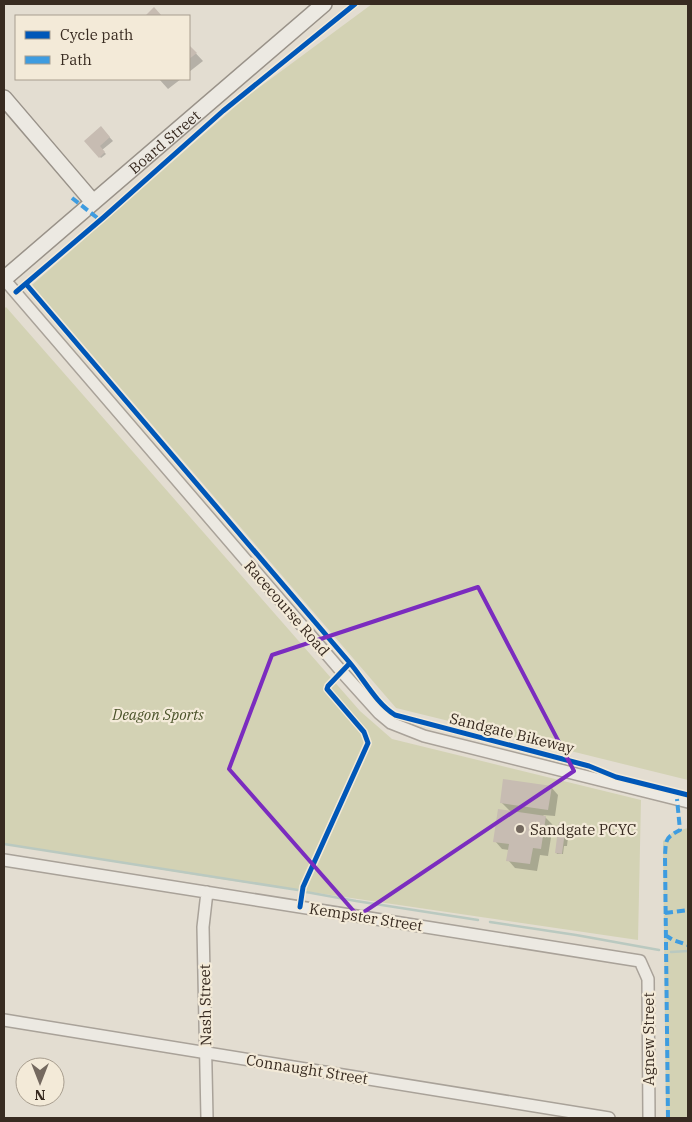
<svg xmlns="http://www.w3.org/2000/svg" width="692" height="1122" font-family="'IBM Plex Serif',serif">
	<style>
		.green { fill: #d3d2b4 }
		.shadow { fill: #0003 }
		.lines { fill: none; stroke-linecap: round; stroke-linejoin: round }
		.stream { stroke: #bac9c0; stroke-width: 2.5 }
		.building { fill: #c7bcb2 }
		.street-casing { stroke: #a9a299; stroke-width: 14 }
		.secondary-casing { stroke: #999289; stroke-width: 18 }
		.street { stroke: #ece9e2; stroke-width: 11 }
		.secondary { stroke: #ece9e2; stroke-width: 15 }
		.quiet { stroke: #3e9ce0; stroke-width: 4; stroke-dasharray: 8 4; stroke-linecap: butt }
		.cycleway-casing { stroke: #f3ead8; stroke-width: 8 }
		.cycleway { stroke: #0057b8; stroke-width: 5 }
		.marked { fill: none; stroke: #7b2cbf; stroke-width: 4; stroke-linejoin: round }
		.poi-dot { fill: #74695f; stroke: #f3ead8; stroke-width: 2 }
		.labels { text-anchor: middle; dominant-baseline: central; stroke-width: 4.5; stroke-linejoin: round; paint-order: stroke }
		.street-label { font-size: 15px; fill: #382b21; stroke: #f3ead8 }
		.park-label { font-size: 15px; font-style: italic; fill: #4b532a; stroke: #f3ead8 }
		.poi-label { font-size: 15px; fill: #382b21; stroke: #f3ead8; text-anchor: start }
	</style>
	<rect width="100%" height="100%" fill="#e3ddd1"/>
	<path class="green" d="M372 4H688V780L396 708 32 285 245 98Z
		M6 307 360 711 392 739 641 800 638 940 214 878 4 844V309Z
		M688 828V1118H666L663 841 673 832Z"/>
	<path class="shadow" d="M189 46 203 61 189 72Z
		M159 79H181L168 89Z
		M104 131 113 141 102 150 106 154 101 158 85 141Z
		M551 787 558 795 555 816 543 815 553 825 548 856 540 855 537 871 515 868 508 860 509 850 502 849 495 841 511 812 501 802Z
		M566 825 569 828 567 846H564L563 854H557L556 852Z"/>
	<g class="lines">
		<path class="stream" d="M4 844 298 890
			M306 892 356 901 478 920
			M490 922 576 935 659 950
			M671 952 688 951"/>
	</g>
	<path class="building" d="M154 7 162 16H145Z
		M189 45 197 53 189 59Z
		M101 126 110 137 100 146 105 152 99 158 84 141Z
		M503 779 552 786 548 810 500 803Z
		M498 809 546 816 541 849 533 848 530 864 506 861 509 844 493 842Z
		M559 822 566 824 562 854 555 853Z
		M578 825 579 831 574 832 572 826Z"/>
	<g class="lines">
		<g class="street-casing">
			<path id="street" d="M4 279 342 672 379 713 391 723 424 736 688 802
				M4 860 640 961 648 979 649 1118
				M207 892 203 927 207 1118
				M4 1020 609 1118"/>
		</g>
		<g class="secondary-casing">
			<g id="secondary">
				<path d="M4 98 93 202"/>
				<path id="s1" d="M4 279 324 4"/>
			</g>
		</g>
		<use href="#street" class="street"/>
		<use href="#secondary" class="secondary"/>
		<path class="quiet" d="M72 198 100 220
			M665 913 688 910
			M665 935 673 940 688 945
			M668 1118 665 856C666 839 665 838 680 830L677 799"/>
		<g class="cycleway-casing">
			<path id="cycleway" d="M26 284 350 663C365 681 376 703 395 715L589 766 616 777 688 795
				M16 292 104 217 223 111 355 4
				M300 907 303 887 368 743 364 732 327 689 328 686 350 663"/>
		</g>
		<use href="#cycleway" class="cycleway"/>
	</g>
	<path class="marked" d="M478 587 574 771 358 916 229 769 272 655Z"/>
	<circle class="poi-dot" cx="520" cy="829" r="5"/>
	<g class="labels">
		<g class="street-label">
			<text stroke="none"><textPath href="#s1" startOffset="211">Board Street</textPath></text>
			<text transform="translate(287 608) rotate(49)">Racecourse Road</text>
			<text transform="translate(512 733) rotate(14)">Sandgate Bikeway</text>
			<text transform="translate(366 917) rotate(9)">Kempster Street</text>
			<text transform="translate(205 1005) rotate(-91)">Nash Street</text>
			<text transform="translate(648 1039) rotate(-90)">Agnew Street</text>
			<text transform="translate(307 1069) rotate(9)">Connaught Street</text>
		</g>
		<g class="park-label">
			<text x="158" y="714">Deagon Sports</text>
		</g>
		<g class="poi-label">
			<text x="530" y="829">Sandgate PCYC</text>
		</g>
	</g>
	<rect width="692" height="1122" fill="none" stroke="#382b21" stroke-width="10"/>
	<rect x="15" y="15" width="175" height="65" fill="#f3ead8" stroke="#a89e8f"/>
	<rect x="25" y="31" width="25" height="8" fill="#0057b8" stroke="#a89e8f"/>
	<text x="60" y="40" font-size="15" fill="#382b21">Cycle path</text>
	<rect x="25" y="56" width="25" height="8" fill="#3e9ce0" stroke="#a89e8f"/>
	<text x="60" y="65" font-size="15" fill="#382b21">Path</text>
	<g transform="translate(40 1082) rotate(180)"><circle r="24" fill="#f3ead8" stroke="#a89e8f"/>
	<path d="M0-4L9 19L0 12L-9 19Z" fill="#74695f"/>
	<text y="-8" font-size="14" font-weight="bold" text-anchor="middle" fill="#382b21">N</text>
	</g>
</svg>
